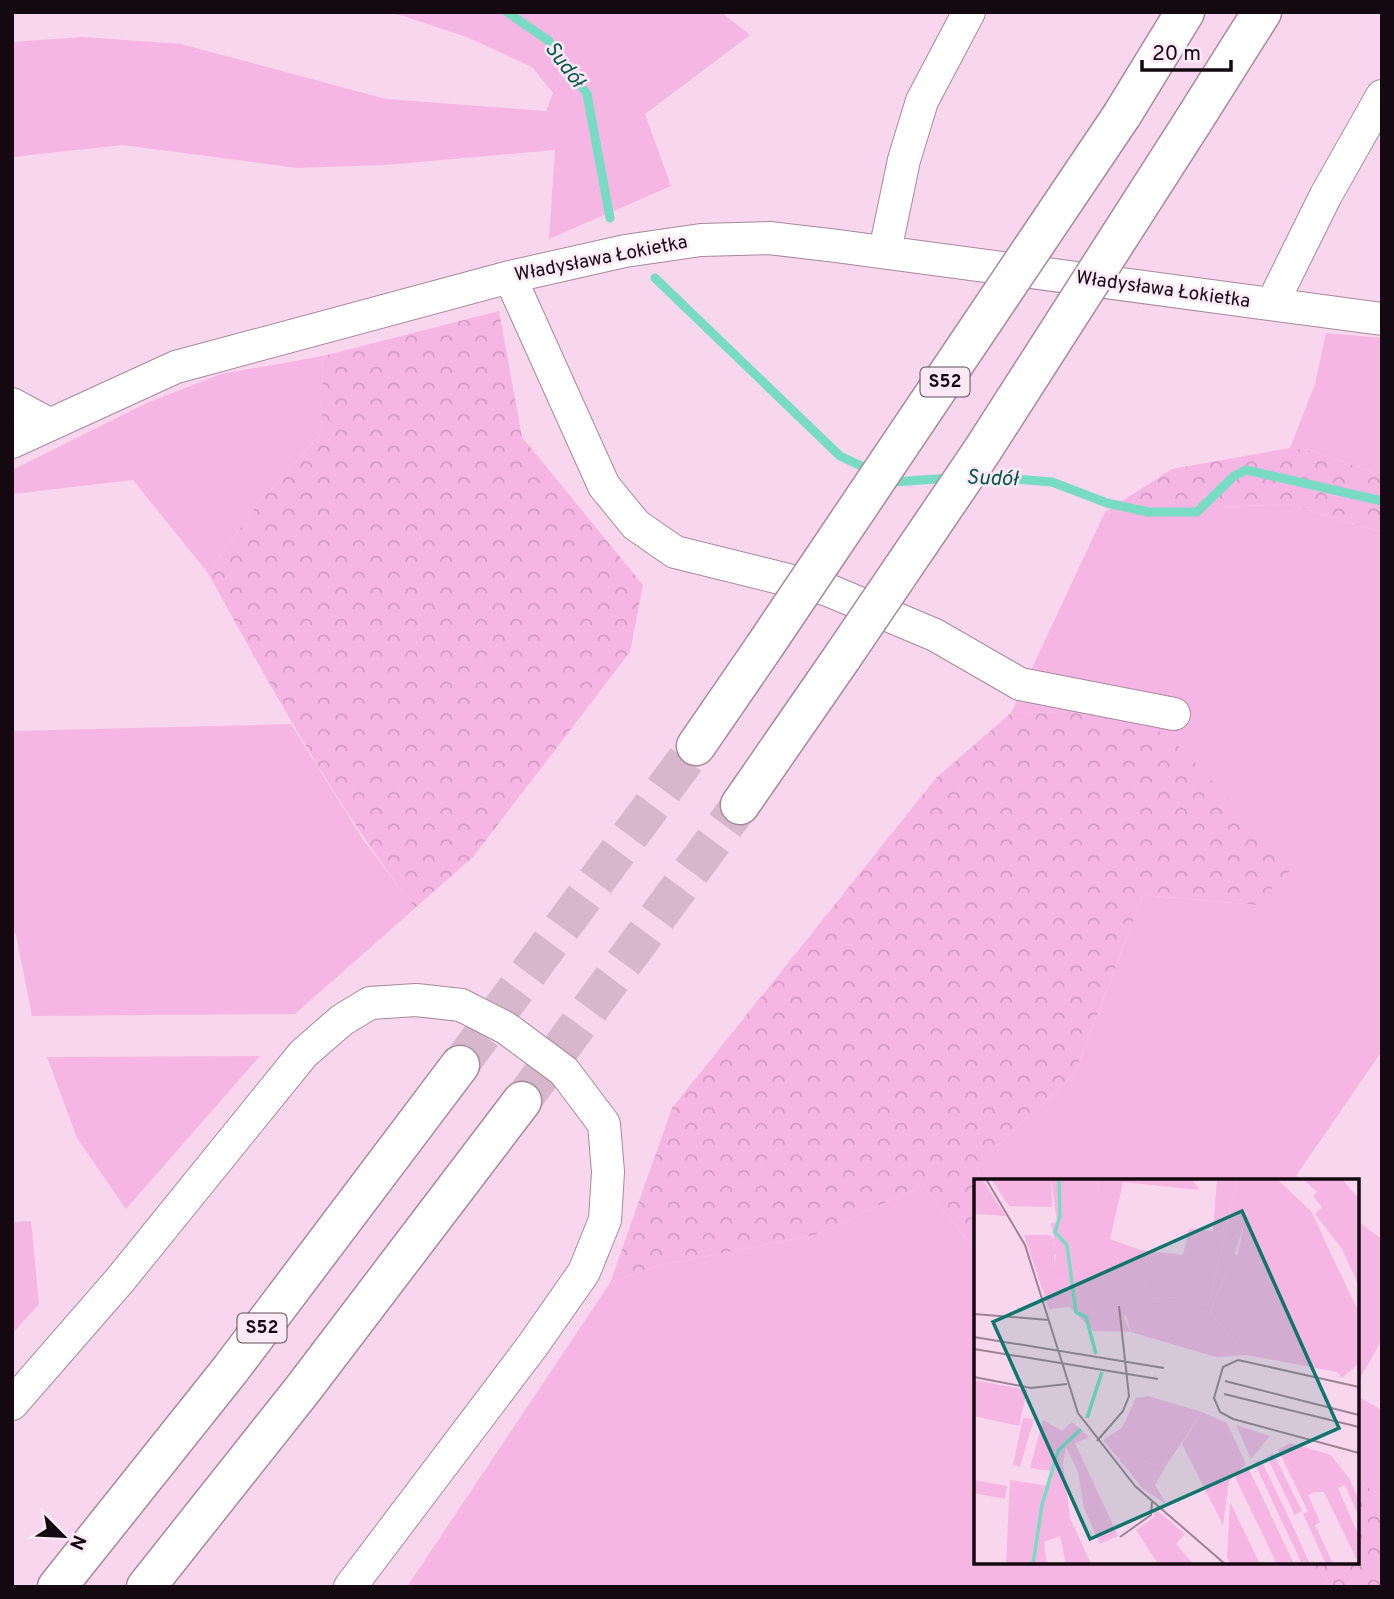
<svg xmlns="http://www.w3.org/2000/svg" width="1394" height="1599" font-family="Overpass,sans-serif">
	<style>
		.grass { fill: #f6b6e4 }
		.forest { fill: url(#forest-crowns) }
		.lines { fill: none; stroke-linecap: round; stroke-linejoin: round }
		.stream { stroke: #78dbc3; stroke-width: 9 }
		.highway-tunnel { stroke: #d6b7cc; stroke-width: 38; stroke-dasharray: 38 19; stroke-linecap: butt }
		.minor-casing { stroke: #a8889e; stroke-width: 34 }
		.highway-casing { stroke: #a8889e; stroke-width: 41 }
		.minor { stroke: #fff; stroke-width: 32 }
		.highway { stroke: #fff; stroke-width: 38 }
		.highway-bridge-casing { stroke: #a8889e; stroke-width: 41; stroke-linecap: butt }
		.highway-bridge { stroke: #fff; stroke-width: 38 }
		.labels { text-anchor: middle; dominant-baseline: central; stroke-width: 5; stroke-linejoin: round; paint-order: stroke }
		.shield { fill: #fde8f6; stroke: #5a4c56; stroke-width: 2 }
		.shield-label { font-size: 18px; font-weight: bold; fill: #140911 }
		.street-label { font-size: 19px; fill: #140911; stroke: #fde8f6 }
		.water-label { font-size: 21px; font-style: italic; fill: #00594a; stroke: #fde8f6 }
		.inset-river { fill: none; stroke: #78dbc3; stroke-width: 3.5 }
		.inset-road { fill: none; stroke: #9d8495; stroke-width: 2 }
		.view { fill: #0f766e; fill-opacity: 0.15; stroke: #0f766e; stroke-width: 3.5 }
		.inset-edge { fill: none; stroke: #140911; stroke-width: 3.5 }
	</style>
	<defs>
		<pattern id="forest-crowns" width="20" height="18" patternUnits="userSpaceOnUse" patternTransform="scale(1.75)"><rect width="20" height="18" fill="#f6b6e4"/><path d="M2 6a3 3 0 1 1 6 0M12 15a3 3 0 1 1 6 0" fill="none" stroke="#d29bc3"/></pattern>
	</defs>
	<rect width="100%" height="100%" fill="#f8d6ed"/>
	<path class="grass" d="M391 12H721L750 35 645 114 671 186 549 239 555 150 385 165 297 168 123 145 12 157V42L82 37 181 44 386 99 546 111 553 93 532 67 467 37Z
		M1326 333 1382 338V475L1312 451 1290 448 1315 384Z
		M323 356 321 434 259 502 208 573 133 480 12 494V470L149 402 221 374Z
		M1287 504 1382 532V1051L1296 1176 1301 1181H980L976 1165 1074 1075 1143 895 1256 905 1102 711 1011 713 1105 512Z
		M291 724 364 841 415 908 295 1014 32 1016 16 935 12 929V731Z
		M260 1056 126 1209 77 1138 47 1057Z
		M923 1185 976 1251V1562H1310L1334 1587H407L610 1283 656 1266 815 1235Z
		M31 1221 39 1304 12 1334V1222Z
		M1357 1221 1382 1239V1339L1357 1384Z
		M1357 1396 1382 1410V1498L1357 1479Z"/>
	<path class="forest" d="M499 311 522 437 643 585 630 652 473 857 415 908C334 803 272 689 208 573L259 502 321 434 323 356Z
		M1290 448 1312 451 1382 475V532L1287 504 1105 512 1172 469Z
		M1102 711 1168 735 1294 866 1256 905 1143 895 1074 1075 976 1165 980 1181H976V1251L923 1185 815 1235 656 1266 610 1283 672 1108 936 778 1011 713Z
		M1357 1479 1382 1498V1587H1334L1310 1562H1357Z"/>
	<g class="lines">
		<path class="stream" d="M507 12 549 41 587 94 610 218
			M655 278 840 456 872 471
			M978 476 1052 482 1107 503 1148 512H1197L1234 476 1246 470 1382 501
			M888 479 894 482 950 478"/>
		<path class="highway-tunnel" d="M460 1065 696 746
			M522 1101 740 805"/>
		<g class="minor-casing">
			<path id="minor" d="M885 251 904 160 922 101 969 12
				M510 277 604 486 636 525 675 552 828 590 935 635 1020 684 1174 714
				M1272 304 1326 195 1382 96
				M12 404 49 424
				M12 442 176 367 510 277 625 251 701 240 769 238 837 246 1382 319
				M12 1404 120 1280 303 1054 342 1020 370 1003 416 1000 461 1005 506 1028 564 1071 604 1124 608 1172 605 1220 584 1272 533 1345 350 1587"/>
		</g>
		<g class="highway-casing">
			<path id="highway" d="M1122 115 1185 12
				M1192 123 1262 12
				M696 746 764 647
				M740 805 843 656
				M57 1587 230 1370 460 1065
				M146 1587 303 1389 522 1101"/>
		</g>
		<use href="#minor" class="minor"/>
		<use href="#highway" class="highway"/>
		<g class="highway-bridge-casing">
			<path id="highway-bridge" d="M764 647 1122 115
				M843 656 982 451 1192 123"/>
		</g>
		<use href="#highway-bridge" class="highway-bridge"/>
	</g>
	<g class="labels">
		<g class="shield">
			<rect x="920.5" y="367.5" width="49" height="29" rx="5"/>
			<rect x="237.5" y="1313.5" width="49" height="29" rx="5"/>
		</g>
		<g class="shield-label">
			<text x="945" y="382">S52</text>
			<text x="262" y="1328">S52</text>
		</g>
		<g class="street-label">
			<text transform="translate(601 259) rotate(-11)">Władysława Łokietka</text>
			<text transform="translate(1163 290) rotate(8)">Władysława Łokietka</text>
		</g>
		<g class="water-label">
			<text transform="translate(564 65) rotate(53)">Sudół</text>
			<text transform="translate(992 479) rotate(2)">Sudół</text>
		</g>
	</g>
	<g transform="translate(974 1179)">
		<rect width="385" height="385" fill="#f8d6ed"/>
		<path d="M0 0H8L32 37 0 35ZM17 0H77L78 28 35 27ZM123 0H218L225 11 149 3 136 60 166 71 209 76 215 50 239 52 243 0H263L236 122 230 127 209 118 176 120 169 101 150 139 157 153 119 152 105 125 96 66 84 54 110 17 125 13ZM280 0H303L337 32 385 134V184L368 199 363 193 273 176 236 134 253 91 263 78ZM329 0H368L385 20V107L368 70 341 35 348 28 339 17 343 13ZM50 56H76L80 60V86L70 90 93 103 96 128 75 130ZM0 201 53 211 45 247 0 237ZM228 233 253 244 272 285 255 302 249 346 208 265ZM49 239 60 240 46 288 39 286ZM69 241 88 252 98 243 115 258 101 264 144 357 126 365 110 329 104 293 92 268 89 285 96 339 117 385H92L86 357 70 363 73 385H32L36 301 74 307 79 292 56 289ZM262 246 296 257 277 280ZM316 264 357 276 376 301 385 322V338L371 306 364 309 385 357V385L350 313H340L334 316 346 343 341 346 359 385H352L329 335 334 332 304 271ZM299 274 328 332 321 336 293 278ZM161 280 191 288 181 306 193 326 168 309 149 285ZM287 281 315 339 336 385H328L280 283ZM273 287 283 307 320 385H303L261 298ZM0 301 33 307 31 320 0 314ZM256 323 286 385H257L253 379ZM180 329 211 355 202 365 219 385H185L178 376 162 351 180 338Z" fill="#f6b6e4"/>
		<path d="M77 0H123L125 13 110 18 84 54 96 66 105 124 119 152 96 128 93 103 69 90 80 86 82 76 76 72 81 68 77 44 83 43ZM263 0H280L276 28 261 74 264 78 253 91 236 134 273 176 242 178 157 153 149 127 161 98 169 101 176 120 209 118 230 127 236 122ZM174 217 228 233 191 288 161 280 149 285 129 261 148 249 162 219Z" fill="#f6b6e4"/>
		<path class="inset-river" d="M85 0 86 37 81 53 93 66 102 133 112 138 122 175M113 239 128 193M59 385 68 326 84 272 107 250"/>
		<path class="inset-road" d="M12 0 51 66 104 234 161 307 251 385M0 135 75 141M0 158 190 189M0 170 184 200M0 198 57 209 93 205M251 202 385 236M385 208 264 181 249 188 240 219 246 233 259 240 385 274M250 215 385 248M123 262 149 232 155 217 145 127M146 358 177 336 178 323"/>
		<path class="view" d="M268 32 365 249 116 360 19 143Z"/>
		<rect width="385" height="385" class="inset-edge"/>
	</g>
	<rect width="1394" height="1599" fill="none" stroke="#140911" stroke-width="28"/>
	<g transform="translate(63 1536) rotate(114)" stroke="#fde8f6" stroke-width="5" paint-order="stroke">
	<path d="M0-5L12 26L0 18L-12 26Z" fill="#140911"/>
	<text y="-10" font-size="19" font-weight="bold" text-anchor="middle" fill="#140911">N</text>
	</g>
	<path d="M1142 60v10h89v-10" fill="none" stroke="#140911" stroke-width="3.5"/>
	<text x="1152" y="60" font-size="21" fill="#140911" stroke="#fde8f6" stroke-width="5" paint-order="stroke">20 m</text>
</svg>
